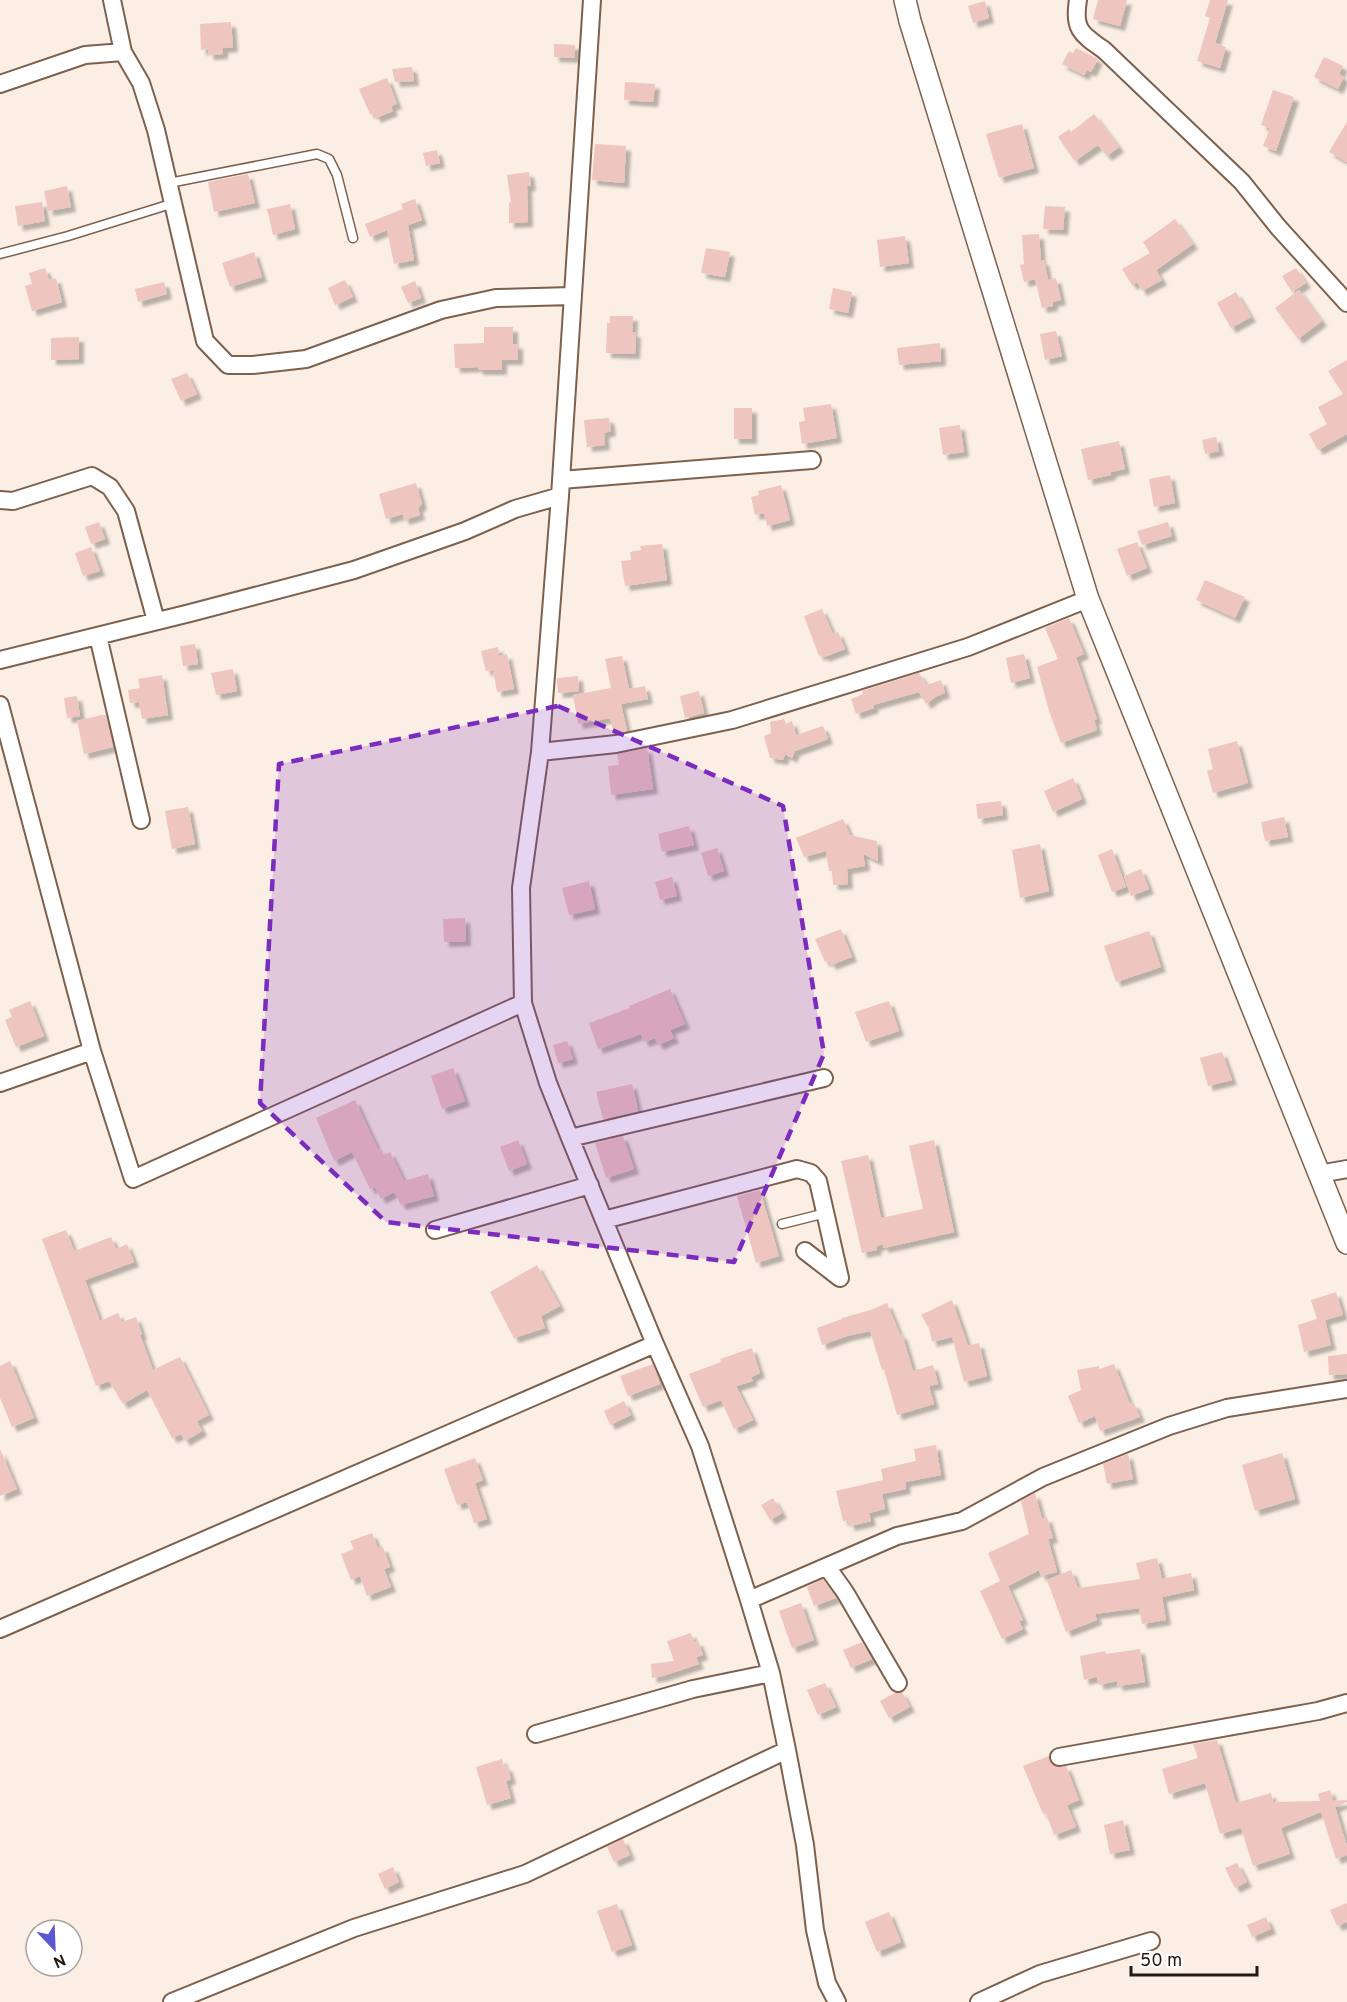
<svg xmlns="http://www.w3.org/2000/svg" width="1347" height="2002" font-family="Overpass,sans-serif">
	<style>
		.building { fill: #eec5bf; filter: url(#shadow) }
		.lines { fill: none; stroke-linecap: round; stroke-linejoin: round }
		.service-casing { stroke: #7d614d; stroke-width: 11 }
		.minor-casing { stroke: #7d614d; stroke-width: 20 }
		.tertiary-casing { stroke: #7d614d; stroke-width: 24 }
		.service { stroke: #fff; stroke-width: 8 }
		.minor { stroke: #fff; stroke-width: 16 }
		.tertiary { stroke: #fff; stroke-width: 21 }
		.marked { fill: #7b2cbf; fill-opacity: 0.2; stroke: #7b2cbf; stroke-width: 4.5; stroke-dasharray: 12 8; stroke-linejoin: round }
	</style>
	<defs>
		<filter id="shadow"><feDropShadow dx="5" dy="5" stdDeviation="1.5" flood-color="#0004"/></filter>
	</defs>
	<rect width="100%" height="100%" fill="#fbeee4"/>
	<path class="building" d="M1098 0H1127L1120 26 1093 19Z
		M1210 0H1228L1215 43 1226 47 1220 68 1197 61 1210 18 1205 16Z
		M985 1 989 18 973 23 968 6Z
		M231 22 233 47 223 48V54L209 55 208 49 201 50 200 24Z
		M554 44 575 45 574 58 554 57Z
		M1076 48 1098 59 1091 72 1087 70 1084 75 1062 64 1069 51 1073 53Z
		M1324 57 1343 66 1339 74 1344 77 1338 89 1314 77Z
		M412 67 414 81 395 82 392 69Z
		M387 78 397 104 391 106 393 111 376 118 374 113 370 114 359 89Z
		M625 82 655 84 653 102 624 100Z
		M1273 90 1294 97 1276 151 1263 146 1270 128 1261 125Z
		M1094 114 1119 147 1107 156 1098 145 1075 161 1058 137 1069 129 1071 132Z
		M1347 122V162L1329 152Z
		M1022 124 1034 168 999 178 986 134Z
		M595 144 626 146 624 183 592 180Z
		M437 150 440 163 426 166 423 153Z
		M529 172 531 186H527L528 222 509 223V203L511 202 507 175Z
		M248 174 255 203 214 212 208 182Z
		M67 186 71 207 48 211 44 191Z
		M415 199 422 220 408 225 414 260 394 264 387 230 370 237 365 224 403 209 401 204Z
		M42 202 45 221 18 226 15 206Z
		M290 204 295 229 273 235 267 209Z
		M1045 206 1065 207 1063 230 1043 229Z
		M1175 219 1193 244 1156 270 1162 280 1142 291 1137 282 1132 285 1122 269 1150 253 1143 242Z
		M1039 234 1041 261 1044 260 1048 280 1056 278 1061 300 1053 302V306L1042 308 1035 279 1024 282 1020 265 1024 264 1022 235Z
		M905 236 909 263 880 267 877 240Z
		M706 248 730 252 725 277 701 273Z
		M254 252 262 277 230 287 222 263Z
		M45 268 49 280 56 278 62 302 32 311 25 286 32 284 29 273Z
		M1296 268 1306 283 1292 292 1282 276Z
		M345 280 353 297 335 305 328 288Z
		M415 281 421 298 408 303 401 287Z
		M164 282 167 294 138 302 135 289Z
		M833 288 852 292 848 313 829 309Z
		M1299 290 1322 321 1298 339 1275 308Z
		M1236 292 1251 317 1231 328 1217 303Z
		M610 316H633L632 332 636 333 635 354 606 353 607 323H610Z
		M484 327H513V344H518V360H502V370H478V367L455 368 454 344 484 343Z
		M1056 331 1062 356 1045 360 1040 334Z
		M79 337V359L51 360V338Z
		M940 343 941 361 899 365 897 348Z
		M1347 360V434L1318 450 1309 434 1327 424 1318 407 1343 394 1328 371Z
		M187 373 197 394 181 401 171 379Z
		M831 404 837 438 802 444 799 422 805 421 803 408Z
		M734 408H752V439H734Z
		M609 418 611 431 604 433 605 445 587 447 584 420Z
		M960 425 964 452 943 455 939 428Z
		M1216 437 1219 451 1205 454 1202 440Z
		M1119 441 1125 469 1111 472V475L1088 480 1081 449Z
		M1170 475 1175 503 1154 507 1149 479Z
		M416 483 422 504 418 508 420 515 404 520 403 514 386 519 379 494Z
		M781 485 790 520 767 526 764 513 755 515 751 497 759 495 758 491Z
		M99 522 105 539 91 544 85 527Z
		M1168 522 1172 536 1142 545 1137 531Z
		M1137 542 1147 568 1127 576 1117 549Z
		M662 544 667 580 625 586 621 561 631 560 630 552 641 550 640 546Z
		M91 547 100 571 83 576 75 553Z
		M1205 580 1245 597 1235 618 1196 600Z
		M822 609 833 634 838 632 845 649 824 657 823 654 819 656 804 616Z
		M1069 618 1084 654 1076 657 1097 719 1094 720 1097 730 1061 743 1050 714 1037 667 1058 659 1045 628Z
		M195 644 198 664 183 666 180 646Z
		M498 647 499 656 507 654 514 689 497 692 493 670 486 671 481 651Z
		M1024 654 1030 678 1011 683 1006 658Z
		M622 656 629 689 645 686 648 699 621 704 627 731 614 734 610 718 578 724 573 695 611 688 605 659Z
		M233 669 237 691 216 695 211 673Z
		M919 673 927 685 941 680 945 693 937 696 926 704 919 692 873 705 874 708 856 714 851 699 863 694 862 691Z
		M162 675 168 715 142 719 139 702 130 703 128 690 140 688 138 679Z
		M578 676 579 691 558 693 557 678Z
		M699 691 704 713 685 718 680 696Z
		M77 696 80 716 67 718 64 698Z
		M101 715H106L113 747 84 754 77 721Z
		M784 719 786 724 792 721 796 735 823 726 828 739 795 751 792 758 785 754 783 760 770 758 764 736 771 733 770 722Z
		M1237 741 1248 783 1213 793 1207 771 1213 769 1208 749Z
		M647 748 653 789 611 795 608 766 619 765 617 754Z
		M1073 778 1082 799 1053 812 1044 791Z
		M1001 801 1003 815 978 819 976 804Z
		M188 807 195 844 172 849 165 811Z
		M1284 817 1288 837 1265 841 1261 822Z
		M843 819 850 835 877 841 878 861 863 854 865 866 847 869 848 884 833 885 832 871H829L826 851 804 857 796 838Z
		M689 826 694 845 662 852 658 834Z
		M1040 844 1049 891 1020 898 1012 850Z
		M717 848 724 871 708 876 701 853Z
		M1112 849 1126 887 1112 892 1098 855Z
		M1141 869 1149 889 1131 896 1124 876Z
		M672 877 677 896 660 900 655 882Z
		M589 881 595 909 569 915 562 888Z
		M465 918 466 941 444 942 443 919Z
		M841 929 852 957 831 965 829 960 825 962 815 939Z
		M1149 931 1161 967 1116 982 1104 946Z
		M670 989 685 1024 670 1030 674 1038 658 1045 655 1038 644 1042 641 1034 598 1049 589 1023 630 1008 629 1006Z
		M30 1001 44 1036 16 1047 5 1020 12 1017 9 1010Z
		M889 1001 899 1031 866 1042 855 1012Z
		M567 1041 573 1059 558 1063 553 1045Z
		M1222 1052 1232 1080 1208 1086 1200 1058Z
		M453 1068 465 1101 442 1109 431 1076Z
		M632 1084 638 1111 603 1119 596 1092Z
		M355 1100 378 1150 381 1149 384 1155 390 1152 404 1181 428 1174 434 1196 401 1205 394 1192 381 1199 375 1187 370 1189 352 1152 334 1161 316 1118Z
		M623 1136 634 1169 606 1178 595 1143Z
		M518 1140 527 1164 509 1171 500 1147Z
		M934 1140 954 1232 884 1248 882 1244 876 1247 877 1250 862 1253 841 1161 868 1155 881 1218 923 1209 909 1146Z
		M760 1190 779 1256 756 1263 737 1196Z
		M66 1230 74 1251 111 1237 116 1249 127 1244 134 1262 85 1280 100 1321 118 1313 122 1322 136 1317 142 1335H140L153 1370 180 1357 209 1415 197 1421 202 1431 185 1441 181 1434 172 1438 147 1390 123 1404 109 1381 96 1386 42 1239Z
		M537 1265 560 1306 541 1316 545 1328 514 1338 490 1292Z
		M1336 1292 1343 1315 1325 1320 1331 1345 1304 1352 1298 1325 1317 1319 1311 1300Z
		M952 1300 968 1346 979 1343 987 1376 964 1382 952 1337 932 1342 929 1328 921 1315Z
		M887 1303 900 1335 902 1334 913 1371 933 1365 938 1384 929 1386 934 1404 897 1415 884 1369 882 1370 870 1331 847 1336 822 1345 817 1328 842 1319V1318L871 1310Z
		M752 1348 760 1373 751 1377 753 1381 736 1386 753 1420 734 1429 721 1400 703 1407 689 1374 721 1362 720 1359Z
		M1347 1354V1374L1329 1375 1328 1356Z
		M10 1361 34 1418 12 1427 0 1398V1366Z
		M653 1364 660 1384 628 1396 620 1376Z
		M1114 1364 1130 1404 1134 1403 1140 1417 1100 1431 1095 1416 1079 1423 1068 1396 1081 1390 1077 1370 1099 1366V1369Z
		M624 1401 631 1415 610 1425 604 1411Z
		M936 1445 941 1475 905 1482 906 1489 882 1494 885 1509 869 1513 871 1521 850 1526 848 1520 843 1521 836 1491 883 1480 881 1469 916 1461 914 1449Z
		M0 1449 17 1489 0 1496Z
		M1282 1453 1295 1499 1255 1511 1242 1465Z
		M1128 1454 1133 1479 1107 1484 1103 1464Z
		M475 1458 483 1480 475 1483 487 1519 474 1523 467 1502 457 1505 444 1469Z
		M1035 1493 1042 1519 1047 1517 1053 1538 1048 1539 1057 1572 1041 1576 1039 1570 1008 1586 1023 1620 1019 1621 1023 1629 1002 1639 980 1591 1000 1581 988 1553 1029 1534 1021 1501Z
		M773 1498 782 1513 770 1520 761 1505Z
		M372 1533 378 1548 383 1547 390 1567 384 1569 391 1587 367 1596 360 1576 351 1580 341 1554 354 1549 350 1541Z
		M1157 1558 1162 1579 1191 1573 1194 1590 1162 1597 1166 1620 1142 1624 1139 1608 1095 1614 1097 1620 1066 1632 1047 1580 1071 1570 1078 1588 1140 1579 1136 1563Z
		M823 1579 836 1598 814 1606 807 1587Z
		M801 1603 814 1640 792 1648 779 1611Z
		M691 1633 694 1642 698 1641 703 1655 696 1657 699 1664 663 1676 652 1678 651 1664 674 1661 667 1641Z
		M862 1642 872 1659 851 1668 843 1650Z
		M1140 1649 1145 1682 1118 1686 1117 1681 1099 1685 1097 1677 1084 1680 1080 1656 1105 1651 1106 1654Z
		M825 1683 836 1707 818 1715 807 1690Z
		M902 1692 910 1707 889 1718 880 1701 895 1693Z
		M1217 1740 1236 1803 1271 1793 1273 1802 1320 1801 1318 1794 1330 1790 1333 1801 1347 1800V1802L1335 1807 1347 1846V1855L1336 1859 1321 1812 1281 1828 1290 1854 1253 1866 1241 1828 1220 1834 1205 1783 1169 1794 1162 1769 1198 1758 1193 1744Z
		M1049 1756 1051 1763 1055 1767 1066 1766 1079 1800 1067 1805 1076 1827 1054 1835 1046 1813 1043 1814 1023 1766Z
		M502 1759 504 1767 507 1766 511 1779 506 1781 511 1798 487 1805 476 1767Z
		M1123 1820 1130 1850 1110 1854 1104 1825Z
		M623 1839 630 1855 614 1862 607 1847Z
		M1237 1863 1247 1882 1235 1888 1225 1868Z
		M393 1867 399 1882 385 1889 378 1874Z
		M1347 1903V1922L1337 1926 1330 1910Z
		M617 1904 632 1945 612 1952 597 1911Z
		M889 1912 901 1942 877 1952 865 1922Z
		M1266 1917 1271 1929 1252 1937 1247 1925Z"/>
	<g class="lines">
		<g class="service-casing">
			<path id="service" d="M169 183 317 154 329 159 337 175 353 238
				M0 254 68 236 174 203
				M782 1224 826 1213"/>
		</g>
		<g class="minor-casing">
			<path id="minor" d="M112 0 123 52
				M1078 0C1073 29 1081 34 1104 50L1242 182 1278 227 1347 303
				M0 84 85 55 123 52 141 83 156 130 205 341 228 365H253L306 359 441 310 496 298 572 296
				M561 480 812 460
				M0 500 13 501 92 476 110 487 126 511 156 621
				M98 636 141 820
				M0 660 190 613 354 570 465 531 515 509 560 496
				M0 705 92 1051 133 1179 523 1003 521 888 540 752 560 496 592 0
				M540 752 616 744 732 720 968 647 1088 599
				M523 1003 548 1083 570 1138 655 1344 700 1446 749 1600 771 1673 787 1750 805 1845 815 1930 827 1983 837 2002
				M0 1083 92 1051
				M570 1138 824 1078
				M1319 1174 1347 1169
				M604 1220 797 1169 811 1173 818 1181 840 1278 805 1251
				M435 1230 590 1185
				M827 1567 845 1592 898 1683
				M749 1600 897 1536 962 1521 1043 1477 1169 1426 1227 1408 1347 1389
				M0 1629 655 1344
				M536 1734 693 1689 771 1673
				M1059 1757 1318 1711 1347 1703
				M172 2002 354 1928 525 1874 787 1750
				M979 2002 1040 1974 1151 1941"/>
		</g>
		<g class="tertiary-casing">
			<path id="tertiary" d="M905 0 910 21 1088 599 1347 1243"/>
		</g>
		<use href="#service" class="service"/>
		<use href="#minor" class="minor"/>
		<use href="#tertiary" class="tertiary"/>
	</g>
	<path class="marked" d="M558 706 783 806 824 1054 734 1262 386 1222 260 1103 279 764Z"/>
	<g transform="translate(54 1948) rotate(157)"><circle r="28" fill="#ffffff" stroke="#a8a3a0" stroke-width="1.5"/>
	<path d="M0-4.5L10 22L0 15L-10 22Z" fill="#5b59d1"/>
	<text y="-9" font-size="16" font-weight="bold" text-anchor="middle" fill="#251a12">N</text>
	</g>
	<path d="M1131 1966v9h126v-9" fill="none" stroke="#251a12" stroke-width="3"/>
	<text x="1140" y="1966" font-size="18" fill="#251a12" stroke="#ffffff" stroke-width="4.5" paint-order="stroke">50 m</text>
</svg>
